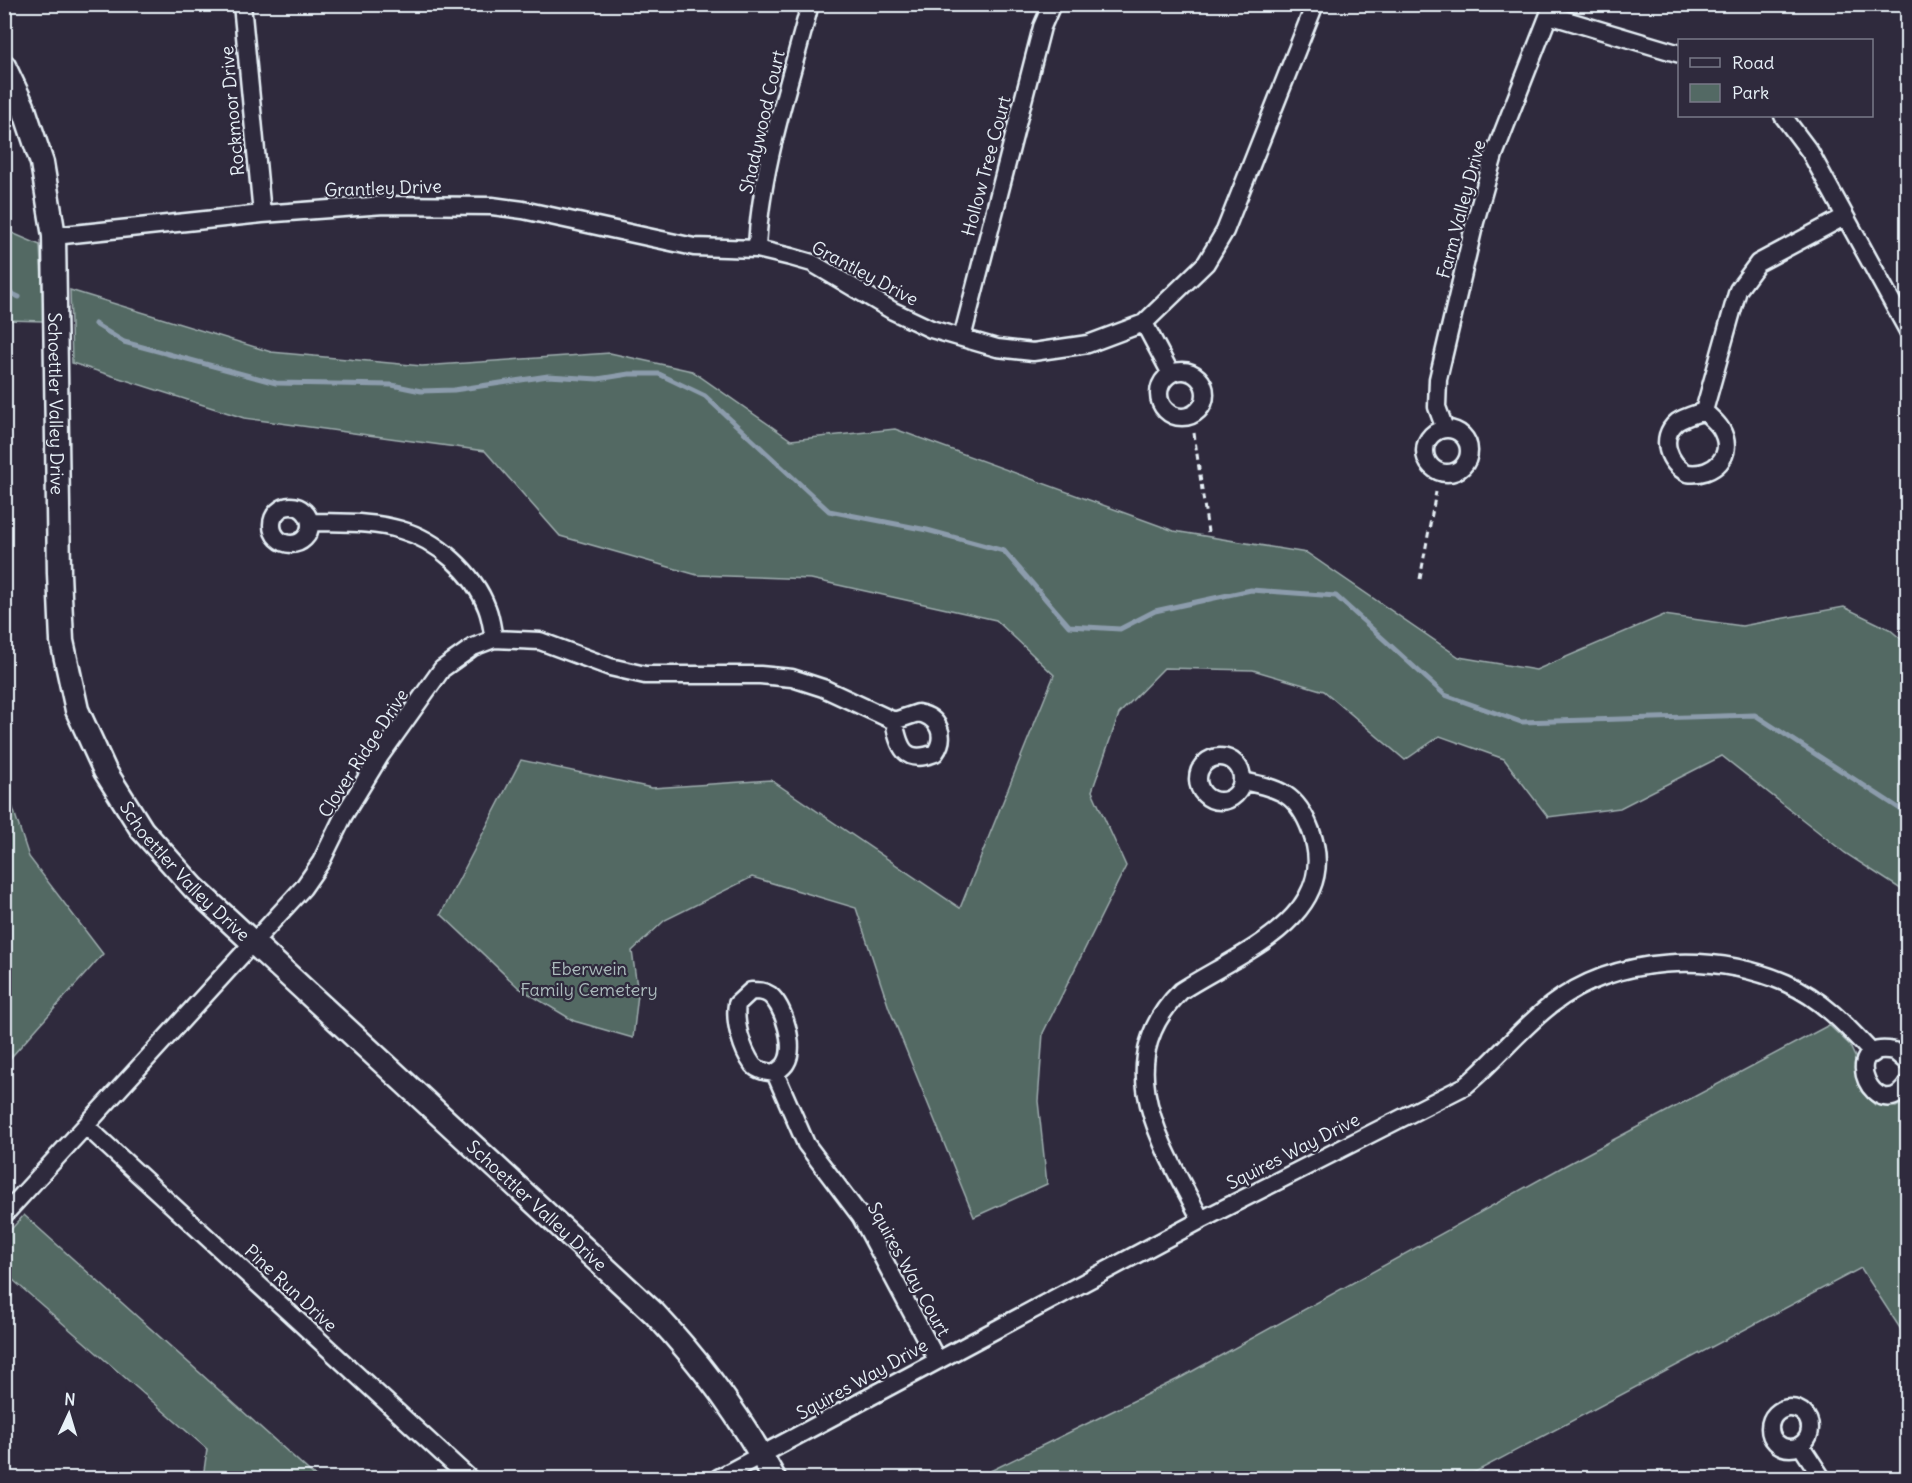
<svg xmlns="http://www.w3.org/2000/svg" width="1912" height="1483" font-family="Delius,sans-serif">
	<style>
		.green { fill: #536964; stroke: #9eadae; stroke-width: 1.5 }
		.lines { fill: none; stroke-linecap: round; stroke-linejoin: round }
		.stream { stroke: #8c9cac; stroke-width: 5 }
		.street-casing { stroke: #e8f1f8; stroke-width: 21 }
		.secondary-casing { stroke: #e8f1f8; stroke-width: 27 }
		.path { stroke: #e8f1f8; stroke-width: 3; stroke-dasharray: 6 4.5; stroke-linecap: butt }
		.street { stroke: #2f2a3d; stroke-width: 16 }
		.secondary { stroke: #2f2a3d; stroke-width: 22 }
		.labels { text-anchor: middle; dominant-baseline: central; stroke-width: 4.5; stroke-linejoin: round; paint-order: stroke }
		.street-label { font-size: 18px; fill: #e8f1f8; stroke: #2f2a3d }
		.park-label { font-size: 18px; fill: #acbbbd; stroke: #2f2a3d }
	</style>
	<rect width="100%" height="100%" fill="#2f2a3d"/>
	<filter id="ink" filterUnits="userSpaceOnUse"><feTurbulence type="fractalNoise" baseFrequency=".0167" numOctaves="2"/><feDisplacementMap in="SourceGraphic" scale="12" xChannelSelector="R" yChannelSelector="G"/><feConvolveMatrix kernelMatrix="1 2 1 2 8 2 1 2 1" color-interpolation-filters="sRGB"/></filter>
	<g filter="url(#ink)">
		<path class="green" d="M5 230 40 245 44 321 5 320Z
			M70 290 271 352 422 366 610 353 692 371 791 440 895 429 1174 531 1307 553 1459 657 1536 670 1664 615 1742 626 1844 607 1889 629 1907 644V893L1845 853 1722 756 1620 808 1548 817 1504 759 1440 736 1405 760 1324 691 1253 670 1164 668 1119 714 1092 791 1126 866 1043 1033 1038 1101 1047 1184 974 1217 889 1008 856 908 752 877 665 920 632 951 638 994 633 1038 574 1021 519 988 441 914 521 760 652 788 771 780 960 908 1054 675 996 620 811 579 697 575 560 536 485 451 244 418 72 363Z
			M5 784 29 857 103 954 5 1064Z
			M1829 1025 1849 1044 1856 1059 1861 1091 1875 1105 1896 1107 1907 1101V1339L1861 1268 1464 1478H976L1182 1377 1566 1165Z
			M24 1215 317 1478H203L207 1449 5 1273V1236Z"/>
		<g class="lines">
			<path class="stream" d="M4 290 19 297
				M95 324 124 342 276 383 392 385 421 391 454 390 548 376 598 379 629 374H659L705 396 829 511 927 530 1004 551 1069 626 1120 629 1155 611 1251 590 1336 596 1445 695 1521 722 1755 715 1908 814"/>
			<g class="street-casing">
				<path id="street" d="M242 4 262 214
					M1549 15 1680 54
					M1783 116 1810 152 1908 331
					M54 236 262 214 384 205 492 206 523 210 694 247 757 249 791 257 812 263 893 311 931 329 997 348 1033 352 1088 344 1144 323 1206 263 1225 231 1315 4
					M757 249C760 169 790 83 810 4
					M1144 323 1170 372
					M962 338 1042 27 1052 4
					M1159 394a23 23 0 1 1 46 0a23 23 0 1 1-46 0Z
					M1704 411 1738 290 1758 263 1844 217
					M1704 411C1710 417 1717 422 1721 429 1736 455 1714 477 1687 473 1669 464 1658 438 1677 422 1684 417 1696 414 1704 411Z
					M1445 429 1437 407 1438 379 1475 222 1494 155 1553 4
					M1425 451a22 22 0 1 1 44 0a22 22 0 1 1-44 0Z
					M272 525a19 19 0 1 1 38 0a19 19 0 1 1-38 0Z
					M310 522C340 523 372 521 401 530 437 540 474 573 487 608 491 618 492 629 494 639
					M918 713C939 717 947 736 935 753 904 765 899 747 894 721Z
					M1198 779a22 22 0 1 1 44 0a22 22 0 1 1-44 0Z
					M751 991C759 991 764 991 770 995 784 1007 796 1047 786 1063 784 1067 779 1070 775 1073 767 1072 758 1071 753 1065 742 1050 734 1022 737 1004Z
					M1908 1063 1894 1051C1834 1039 1877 1132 1908 1083
					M775 1073 806 1144 861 1217 937 1360
					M86 1126 469 1478
					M4 1215 303 888 321 862 344 815 380 756 442 669 473 647 494 639 540 641 610 667 645 675H760L792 678 823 688 894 721
					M1201 1220C1163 1145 1107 1064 1181 991 1236 955 1343 917 1311 831 1297 793 1280 789 1243 781
					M1770 1428a20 20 0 1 1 40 0a20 20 0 1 1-40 0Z
					M1801 1446 1822 1478
					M718 1478 1201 1220 1465 1086C1495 1061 1520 1029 1551 1005 1616 955 1713 952 1786 983 1821 998 1847 1026 1873 1054"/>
			</g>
			<g class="secondary-casing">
				<g id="secondary">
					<path id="s1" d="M4 66 23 106 42 163 54 236 59 573 62 641 77 710 105 771 142 830 194 888 654 1313C702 1364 741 1417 774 1478"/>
				</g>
			</g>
			<path class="path" d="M1194 433 1208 532
				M1420 579 1436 492"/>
			<use href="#street" class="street"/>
			<use href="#secondary" class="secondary"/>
		</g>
	</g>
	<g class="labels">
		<g class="street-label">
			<text transform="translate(232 111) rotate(-95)">Rockmoor Drive</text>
			<text transform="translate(762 122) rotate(-77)">Shadywood Court</text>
			<text transform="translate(986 166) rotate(-75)">Hollow Tree Court</text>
			<text transform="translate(383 188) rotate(-2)">Grantley Drive</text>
			<text transform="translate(1461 209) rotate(-75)">Farm Valley Drive</text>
			<text transform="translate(865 273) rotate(28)">Grantley Drive</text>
			<text stroke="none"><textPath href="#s1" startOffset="346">Schoettler Valley Drive</textPath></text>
			<text transform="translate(363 753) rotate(-57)">Clover Ridge Drive</text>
			<text stroke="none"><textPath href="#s1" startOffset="850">Schoettler Valley Drive</textPath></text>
			<text transform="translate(1293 1151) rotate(-27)">Squires Way Drive</text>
			<text stroke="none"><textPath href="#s1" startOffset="1336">Schoettler Valley Drive</textPath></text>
			<text transform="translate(909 1269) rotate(61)">Squires Way Court</text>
			<text transform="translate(291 1288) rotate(43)">Pine Run Drive</text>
			<text transform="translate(862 1379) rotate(-29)">Squires Way Drive</text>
		</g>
		<g class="park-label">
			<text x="589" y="968">Eberwein<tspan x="589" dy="21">Family Cemetery</tspan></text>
		</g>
	</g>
	<rect width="1912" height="1483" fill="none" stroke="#2f2a3d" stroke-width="24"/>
	<rect x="12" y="12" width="1888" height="1459" fill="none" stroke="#e8f1f8" stroke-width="2" filter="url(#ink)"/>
	<rect x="1678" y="39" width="195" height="78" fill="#2f2a3d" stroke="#797a88" stroke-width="1.5"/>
	<rect x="1690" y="58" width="30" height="9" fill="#2f2a3d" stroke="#797a88" stroke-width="1.5"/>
	<text x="1732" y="69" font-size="18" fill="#e8f1f8">Road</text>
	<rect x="1690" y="84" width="30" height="18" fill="#536964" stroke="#797a88" stroke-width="1.5"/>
	<text x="1732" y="99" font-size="18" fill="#e8f1f8">Park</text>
	<g transform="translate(69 1414) rotate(4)" stroke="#2f2a3d" stroke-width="4.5" paint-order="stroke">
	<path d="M0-4.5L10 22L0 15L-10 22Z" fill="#e8f1f8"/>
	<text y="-9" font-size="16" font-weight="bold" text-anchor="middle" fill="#e8f1f8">N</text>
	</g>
</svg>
